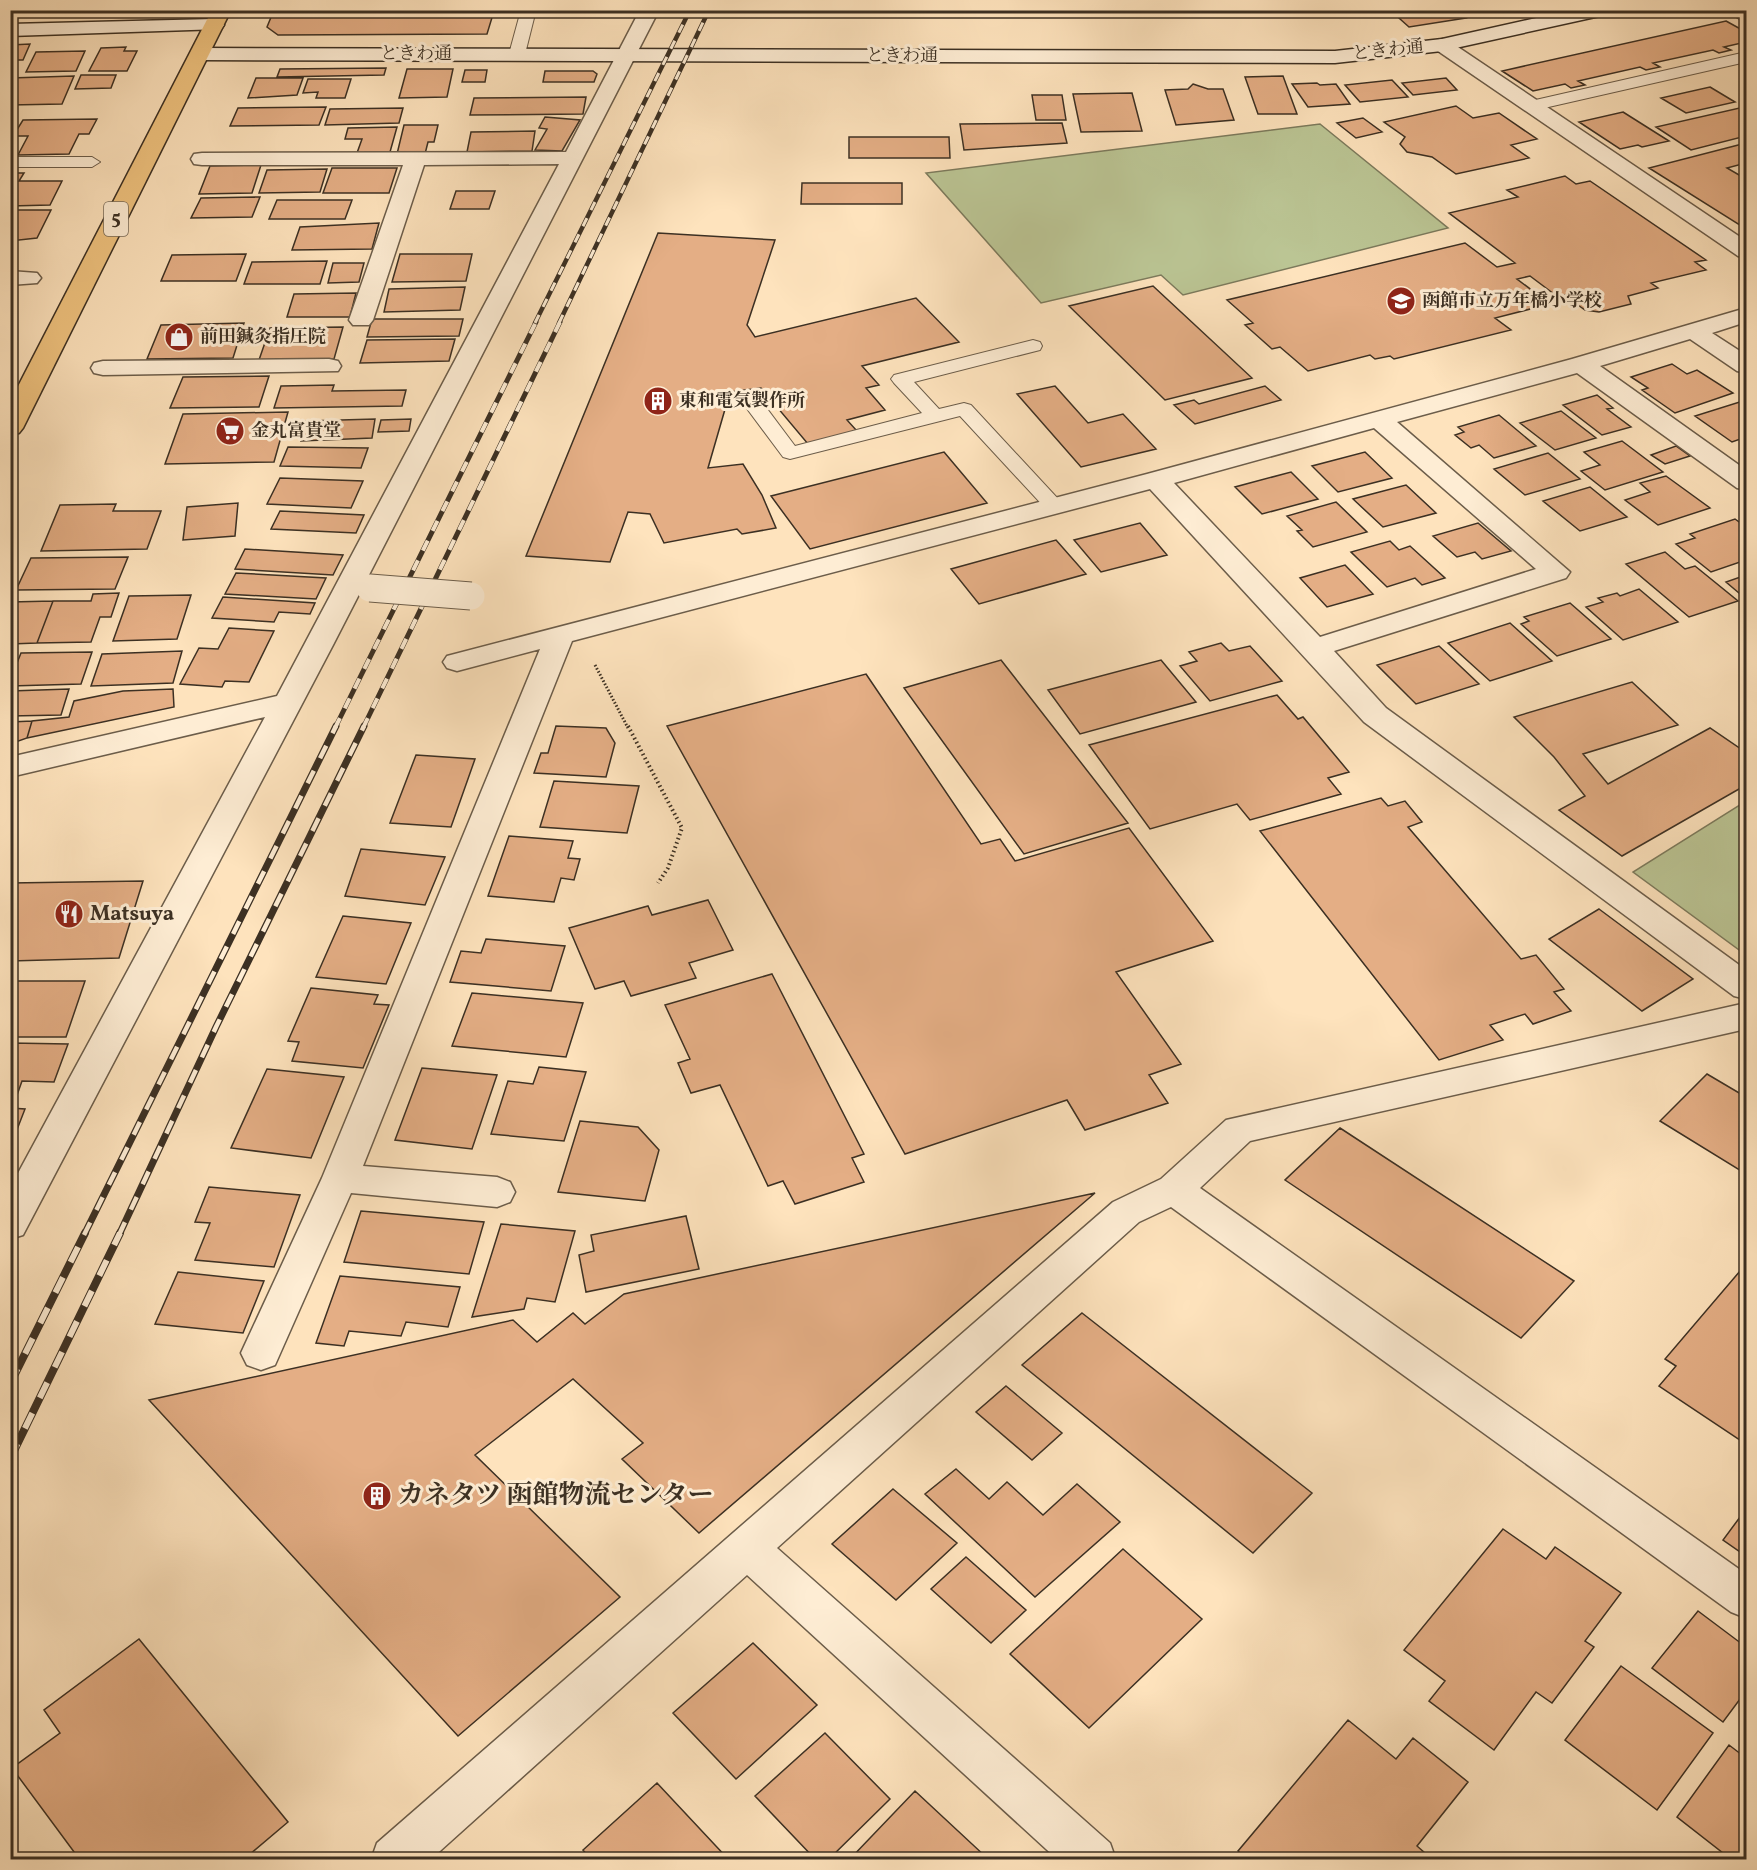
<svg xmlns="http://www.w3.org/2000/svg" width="1757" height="1870" font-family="Vollkorn,'Noto Serif JP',serif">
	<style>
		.green { fill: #bbc594; stroke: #7c7a5c; stroke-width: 1.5 }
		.building { fill: #e4ae85; stroke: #3c3023; stroke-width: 1.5 }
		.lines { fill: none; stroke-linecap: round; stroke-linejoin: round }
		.lane-casing { stroke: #6c5d4a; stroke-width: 2 }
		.street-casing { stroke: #6c5d4a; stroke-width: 3 }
		.secondary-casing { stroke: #3c3023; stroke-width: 3 }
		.highway-casing { stroke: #3c3023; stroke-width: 3 }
		.path-far1 { stroke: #3c3023; stroke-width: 3; stroke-dasharray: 1.5 2; stroke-linecap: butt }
		.path { stroke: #3c3023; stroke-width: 4; stroke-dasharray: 1.5 3; stroke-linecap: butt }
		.lane { fill: #feedd4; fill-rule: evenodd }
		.street { fill: #feedd4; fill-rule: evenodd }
		.secondary { fill: #feedd4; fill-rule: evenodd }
		.highway { fill: #efc27e; fill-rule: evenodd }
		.rail-far3-casing { stroke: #3c3023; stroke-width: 4.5 }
		.rail-far2-casing { stroke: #3c3023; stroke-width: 5 }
		.rail-far1-casing { stroke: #3c3023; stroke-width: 7 }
		.rail-casing { stroke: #3c3023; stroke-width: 8 }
		.rail-far3 { stroke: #feedd4; stroke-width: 3; stroke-dasharray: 9; stroke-linecap: butt }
		.rail-far2 { stroke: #feedd4; stroke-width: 4; stroke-dasharray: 11; stroke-linecap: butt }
		.rail-far1 { stroke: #feedd4; stroke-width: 4.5; stroke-dasharray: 14; stroke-linecap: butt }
		.rail { stroke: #feedd4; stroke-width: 6; stroke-dasharray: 17; stroke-linecap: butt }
		.street-bridge-casing { stroke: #6c5d4a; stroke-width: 29; stroke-linecap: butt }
		.street-bridge { stroke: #feedd4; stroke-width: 27 }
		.labels { text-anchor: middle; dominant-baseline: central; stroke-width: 6; stroke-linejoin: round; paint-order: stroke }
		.far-street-label { font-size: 18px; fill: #3c3023; stroke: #feedd4 }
		.far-poi-label { font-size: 18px; font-weight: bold; fill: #3c3023; stroke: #feedd4; text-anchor: start }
		.shield { fill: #feedd4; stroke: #766958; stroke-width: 1.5 }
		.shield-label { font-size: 20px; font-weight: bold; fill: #3c3023 }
		.poi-label { font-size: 21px; font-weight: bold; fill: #3c3023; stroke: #feedd4; text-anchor: start }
		.near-poi-label { font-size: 26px; font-weight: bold; fill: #3c3023; stroke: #feedd4; text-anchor: start }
	</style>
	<rect width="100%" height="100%" fill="#fee3bd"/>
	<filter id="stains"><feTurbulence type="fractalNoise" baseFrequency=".00333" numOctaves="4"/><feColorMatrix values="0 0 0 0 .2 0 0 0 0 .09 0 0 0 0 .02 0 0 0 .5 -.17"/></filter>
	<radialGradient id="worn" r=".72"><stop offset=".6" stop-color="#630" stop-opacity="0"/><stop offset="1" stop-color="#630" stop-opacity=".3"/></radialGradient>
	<path class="green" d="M1320 124 1448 228 1183 295 1161 275 1041 303 926 173Z
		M1746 801V955L1633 872Z"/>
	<path class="building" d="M10 10H33L30 15H10Z
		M274 10H471L494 11 487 34 278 35 267 27Z
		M1390 10H1456L1466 18 1409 27Z
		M1726 21 1746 32V42L1724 47 1731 50 1719 53 1713 50 1653 63 1660 67 1646 70 1640 67 1578 81 1585 85 1571 88 1565 84 1533 91 1502 71Z
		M30 44 23 60H10V45Z
		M126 47 124 51H137L127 71H89L101 48Z
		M85 51 76 71 26 72 36 52Z
		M386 68 384 75 277 77 280 69Z
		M407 69H453L447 97 399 98Z
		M465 70H487L485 82H462Z
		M545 71H593L597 74 594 82H543Z
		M81 75H116L111 88 75 89Z
		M74 76 62 104 10 105V78Z
		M1283 76 1297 114H1258L1245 77Z
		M256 78H303L297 95 248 98Z
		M1446 78 1457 90 1413 95 1402 83Z
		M308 79H351L345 98H316L318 92 303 93Z
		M1392 80 1408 97 1360 102 1345 85Z
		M1317 83 1320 85 1336 84 1350 104 1308 107 1292 84Z
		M1193 84 1208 89H1223L1234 120 1176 125 1165 90 1188 89Z
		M1710 87 1735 102 1686 113 1661 98Z
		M1132 93 1142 131 1081 132 1073 94Z
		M1032 95H1062L1066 120H1036Z
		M586 97 583 114 470 115 474 98Z
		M1456 106 1473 118 1499 113 1537 139 1511 145 1529 158 1456 174 1432 157 1407 152 1400 144 1405 137 1384 122Z
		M326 107 319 125 230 126 238 108Z
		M1744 107 1746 108V136L1691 150 1656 127Z
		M403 108 399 123 325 125 330 109Z
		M1623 112 1669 141 1642 147 1638 145 1620 149 1579 122Z
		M545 117 580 120 562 151 535 150 547 129 539 128Z
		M1363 118 1382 132 1356 138 1337 123Z
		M97 119 89 134H79L69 154 18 155 28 136H13L23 120Z
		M1062 123 1067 143 964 150 960 124Z
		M404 125H438L434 142H428L425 154H397Z
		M397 127 390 152 357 153 362 139H345L348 128Z
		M535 131 532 151 467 152 471 132Z
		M849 137H949L950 158H849Z
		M1746 143V163L1727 168 1746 179V229L1649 168Z
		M261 165 252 193 199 194 210 166Z
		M332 168H397L389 193H323Z
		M327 169 320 192 259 193 267 170Z
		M10 173H24L19 181H62L50 205 10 206Z
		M1565 176 1576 184 1590 181 1706 260 1695 262 1706 270 1651 283 1658 288 1628 296 1631 304 1599 312 1585 310 1578 305 1579 300 1587 298 1579 291 1558 297 1530 276 1517 279 1550 304 1495 318 1511 330 1394 359 1390 356 1375 359 1370 355 1308 371 1280 347 1272 349 1245 325 1253 323 1227 300 1465 243 1497 267 1515 263 1449 213 1518 197 1507 190Z
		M802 183H902V204H801Z
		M456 191H495L489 209H450Z
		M260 197 252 217 191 218 201 198Z
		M277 200H352L345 219H269Z
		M10 210H51L37 238 10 241Z
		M379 223 372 249 292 250 300 227Z
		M658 233 775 240 747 325 755 337 916 298 959 342 862 366 879 385 866 388 885 410 847 420 857 431 808 444 761 388 730 392 708 468 743 464 762 495 776 528 742 534 737 529 664 543 650 514 628 512 610 562 526 556Z
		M246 254 236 281H161L172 255Z
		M400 254H472L466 281 392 282Z
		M327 261 320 284H244L252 262Z
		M333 263H364L359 282 328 283Z
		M1153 286 1252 378 1165 400 1069 306Z
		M465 287 460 310 384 312 389 289Z
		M356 293 350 317H287L294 294Z
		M372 319H463L459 336 367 337Z
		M244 323 233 358 147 359 161 325Z
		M343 327 334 359 259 360 270 328Z
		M455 339 449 361 360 363 367 340Z
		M1672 364 1687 374 1697 370 1733 393 1675 413 1642 390 1648 388 1631 377Z
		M269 376 259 407 170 408 183 377Z
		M334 385 332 391 406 390 402 406 274 408 281 386Z
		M1055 386 1088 423 1123 414 1156 449 1081 467 1017 394Z
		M1265 386 1281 400 1195 424 1174 405 1194 400 1199 404Z
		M1597 395 1613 408 1607 409 1631 427 1602 435 1563 405Z
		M1746 400V437L1732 442 1695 416Z
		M1561 411 1596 438 1555 450 1520 423Z
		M288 412 274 462 165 464 183 414Z
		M1499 415 1536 446 1494 458 1479 445 1471 448 1455 435 1464 432 1458 427Z
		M375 419 372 438 301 441 306 421Z
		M411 419 409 431 378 432 381 420Z
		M1622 441 1663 472 1605 490 1581 471 1600 465 1584 452Z
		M1676 446 1690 456 1665 464 1651 455Z
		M288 447 368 448 361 468 280 466Z
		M944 452 987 503 810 549 771 496Z
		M1365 452 1392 478 1338 492 1312 466Z
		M1548 453 1580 479 1525 495 1494 469Z
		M1291 472 1318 499 1262 514 1235 487Z
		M1666 476 1710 508 1658 525 1625 500 1650 492 1640 483Z
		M280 478 363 481 351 508 267 504Z
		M1406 485 1436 513 1383 527 1353 499Z
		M1590 487 1627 517 1580 531 1543 501Z
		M1336 502 1367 532 1313 547 1297 531 1302 530 1287 516Z
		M238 503 235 536 183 540 187 507Z
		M116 504 113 511H161L147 549 41 551 60 505Z
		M280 511 364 515 356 533 271 529Z
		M1735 519 1746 527V560L1711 572 1676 544 1695 538 1690 534Z
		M1140 523 1167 555 1101 572 1074 540Z
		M1478 523 1511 551 1482 559 1475 552 1457 557 1433 536Z
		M1056 540 1086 574 979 604 951 569Z
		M1390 541 1399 550 1410 546 1445 578 1422 585 1415 578 1387 587 1351 552Z
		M245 549 343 555 333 575 235 569Z
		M1665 552 1685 569 1695 566 1738 601 1689 617 1626 564Z
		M128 557 115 589 16 590 31 558Z
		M1345 565 1373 594 1327 607 1300 578Z
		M236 573 326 578 316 599 225 594Z
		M1746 575V599L1726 582Z
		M1639 589 1678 622 1623 640 1586 607 1603 602 1598 598 1617 593 1620 596Z
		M119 593 111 617H100L91 642 37 643 53 601H91L93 594Z
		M191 595 177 639 113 641 129 596Z
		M223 597 315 603 310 614 279 612 274 622 212 618Z
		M53 601 37 643 10 644V602Z
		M1570 603 1611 639 1557 656 1521 624 1529 621 1524 617Z
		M1510 623 1552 661 1490 681 1448 643Z
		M229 628 274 631 249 682 225 681 222 687 180 684 199 648 218 649Z
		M1221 643 1229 651 1250 646 1282 681 1210 701 1180 666 1197 661 1189 652Z
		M1439 646 1479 684 1416 704 1377 665Z
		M182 651 173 683 91 686 102 654Z
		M92 652 81 684 10 686V663H17L21 653Z
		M1001 660 1128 823 1024 854 904 688Z
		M1161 660 1196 702 1080 734 1048 690Z
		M866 674 981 844 1000 839 1015 861 1129 828 1213 941 1116 972 1181 1064 1149 1075 1168 1103 1085 1130 1067 1100 905 1154 667 726Z
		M1632 682 1678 725 1583 754 1608 784 1710 728 1744 751 1746 749V785L1622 856 1559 810 1585 796 1554 757 1514 717Z
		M69 689 61 715 10 716V691Z
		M173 689 174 707 27 738 32 721 69 717 74 701 123 691Z
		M1277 695 1298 719 1303 717 1349 772 1328 778 1341 794 1250 820 1237 804 1150 829 1089 745Z
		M32 721 27 738 10 744V722Z
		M556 726 606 728 615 743 606 777 534 773 541 753H548Z
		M416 755 475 759 451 827 390 823Z
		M554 781 639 786 627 833 540 827Z
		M1381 798 1388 806 1405 801 1422 822 1408 827 1521 959 1536 955 1564 989 1554 992 1571 1011 1533 1024 1525 1014 1490 1025 1503 1040 1439 1060 1260 831Z
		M509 836 573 841 568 858 580 859 574 880 561 878 554 902 488 896Z
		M361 849 445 857 425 905 345 896Z
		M143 881 119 958 10 961V883Z
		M708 900 733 950 689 963 696 978 631 996 624 981 595 989 569 928 648 906 652 915Z
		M1599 909 1693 979 1642 1011 1549 939Z
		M343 916 411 923 386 984 316 977Z
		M486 939 565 946 551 991 450 982 461 951 481 953Z
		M772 974 864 1154 852 1158 864 1182 795 1204 783 1181 768 1186 720 1085 691 1093 678 1063 690 1059 665 1005Z
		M10 981H85L66 1037H10Z
		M311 988 378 995 374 1004 389 1005 363 1068 292 1061 299 1042 288 1041Z
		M472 993 583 1003 566 1057 452 1046Z
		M10 1043 68 1044 54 1082 22 1081 16 1098H10Z
		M539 1067 586 1072 564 1141 491 1134 508 1081 533 1084Z
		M422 1068 497 1075 472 1149 395 1140Z
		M267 1069 344 1077 311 1158 231 1148Z
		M1707 1074 1746 1097V1174L1660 1121Z
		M10 1108 25 1109 11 1145H10Z
		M580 1121 638 1127 659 1150 645 1201 558 1192Z
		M1340 1128 1574 1281 1521 1338 1285 1180Z
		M209 1187 300 1195 274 1267 195 1260 210 1223 195 1222Z
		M1095 1193 699 1533 622 1459 643 1443 573 1379 475 1455 620 1597 458 1736 149 1400 513 1320 537 1342 573 1313 585 1324 624 1294Z
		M361 1211 484 1222 469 1274 344 1262Z
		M686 1216 699 1269 586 1292 579 1255 594 1251 591 1235Z
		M501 1224 575 1231 555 1302 527 1298 524 1309 472 1317Z
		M1746 1264V1444L1659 1386 1676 1366 1665 1359Z
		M178 1272 264 1281 243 1333 155 1324Z
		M340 1276 460 1287 448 1327 406 1322 401 1336 349 1331 344 1346 316 1343Z
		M1082 1313 1312 1493 1253 1553 1022 1365Z
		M1006 1386 1062 1433 1032 1460 976 1412Z
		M956 1469 989 1499 1007 1482 1043 1515 1077 1484 1120 1522 1035 1597 925 1494Z
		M893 1489 957 1543 896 1600 832 1544Z
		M1746 1509V1556L1723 1540Z
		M1503 1529 1546 1559 1555 1547 1621 1593 1585 1641 1594 1647 1552 1703 1536 1692 1494 1750 1429 1701 1445 1681 1404 1650Z
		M1123 1549 1202 1619 1089 1728 1010 1654Z
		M966 1557 1026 1610 991 1643 931 1589Z
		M1698 1611 1746 1647V1691L1723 1722 1652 1668Z
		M139 1639 288 1822 243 1860H80L12 1768 60 1733 44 1710Z
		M753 1643 817 1705 736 1779 673 1713Z
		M1621 1666 1713 1733 1657 1810 1565 1740Z
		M1348 1720 1396 1759 1413 1738 1468 1782 1417 1846 1426 1854 1422 1860H1248L1238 1851Z
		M825 1733 890 1799 828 1860H816L755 1796Z
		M1729 1745 1746 1758V1860H1732L1677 1817Z
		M657 1783 729 1860H591L583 1850Z
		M915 1791 986 1857 984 1860H849Z"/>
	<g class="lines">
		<g class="lane-casing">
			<path id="lane" d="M521 10H536L525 54 517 59 509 54Z
				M1724 10 1746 13V23Z
				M1746 52V62L1531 111 1523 106 1531 101Z
				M10 157H92L100 162 92 167H10Z
				M1033 340 1040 342 1042 346 1040 350 914 382 939 409 964 403 971 405 1061 502 1064 506 1061 510H1047L960 416 790 459 783 457 742 402 745 398H759L795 446 922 413 894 383 891 379 894 375Z"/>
		</g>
		<g class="street-casing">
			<path id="street" d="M640 10H659L333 645 23 1235 10 1239V1188L265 717 10 777V757L277 696 559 164 424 165 373 320 369 325H353L349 320 403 165H202L194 164 191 159 194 154 202 153 566 152Z
				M1524 10H1543L1544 11 1534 17Z
				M1442 39 1449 41 1746 241V258L1738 256 1435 49 1432 45 1435 41Z
				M10 271 37 273 41 278 37 283 10 285Z
				M1746 308V322L1712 333 1746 355V373L1737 371 1690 339 1600 366 1746 470V490L1737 488 1577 373 1397 422 1570 572 1566 578 1334 651 1386 708 1746 970V999L1734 996 1364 722 1150 489 572 641 363 1166 497 1177 510 1182 515 1192 510 1202 497 1207 351 1193 275 1365 261 1370 247 1365 241 1353 322 1178 540 649 457 671 447 668 443 662 447 656 1147 474 1572 359ZM1374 428 1536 569 1320 637 1174 483Z
				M329 359 338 361 341 366 338 371 103 375 94 373 91 368 94 363 103 361Z
				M1746 1003V1029L1250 1141 1200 1188 1746 1574V1618L1731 1612 1171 1207 1139 1222 777 1548 1110 1843 1116 1860H1058L747 1575 430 1860H371L377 1843 1113 1202 1161 1179 1226 1120Z"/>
		</g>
		<g class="secondary-casing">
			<path id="secondary" d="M1572 10H1609L1600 16 1442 51 1335 63 200 60 193 58 190 54 193 50 200 48 1335 51 1442 39Z
				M214 19 224 25 221 29 10 36V24Z"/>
		</g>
		<g class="highway-casing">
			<path id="highway" d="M212 10H231L23 428 19 433 10 435V402Z"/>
		</g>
		<path class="path-far1" d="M595 665 628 728"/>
		<path class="path" d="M628 726 682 828 668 868 658 883"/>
		<use href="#lane" class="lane"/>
		<use href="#street" class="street"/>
		<use href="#secondary" class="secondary"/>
		<use href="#highway" class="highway"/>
		<g class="rail-far3-casing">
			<path id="rail-far3" d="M535 323 690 10
				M559 323 709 10"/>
		</g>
		<g class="rail-far2-casing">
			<path id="rail-far2" d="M335 728 536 322
				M363 728 560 322"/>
		</g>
		<g class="rail-far1-casing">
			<path id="rail-far1" d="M84 1235 336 726
				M119 1235 216 1027 364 726"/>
		</g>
		<g class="rail-casing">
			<path id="rail" d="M10 1384 85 1233
				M10 1459 120 1233"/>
		</g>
		<use href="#rail-far3" class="rail-far3"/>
		<use href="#rail-far2" class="rail-far2"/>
		<use href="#rail-far1" class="rail-far1"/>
		<use href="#rail" class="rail"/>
		<g class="street-bridge-casing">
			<path id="street-bridge" d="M370 588 471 596"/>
		</g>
		<use href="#street-bridge" class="street-bridge"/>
	</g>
	<defs>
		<g id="school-disc" transform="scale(1.5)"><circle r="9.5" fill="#8f2418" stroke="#feedd4"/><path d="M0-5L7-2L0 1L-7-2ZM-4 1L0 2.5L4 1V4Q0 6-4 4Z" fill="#fff"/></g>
		<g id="shop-disc" transform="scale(1.5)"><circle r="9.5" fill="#8f2418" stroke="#feedd4"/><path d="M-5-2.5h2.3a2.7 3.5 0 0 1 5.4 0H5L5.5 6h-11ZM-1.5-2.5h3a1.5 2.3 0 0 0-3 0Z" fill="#fff"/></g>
		<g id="building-disc" transform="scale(1.5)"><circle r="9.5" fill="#8f2418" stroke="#feedd4"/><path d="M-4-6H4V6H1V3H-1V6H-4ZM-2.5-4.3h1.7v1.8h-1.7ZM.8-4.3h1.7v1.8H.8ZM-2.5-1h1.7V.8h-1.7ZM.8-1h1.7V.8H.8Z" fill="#fff"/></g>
		<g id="supermarket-disc" transform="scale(1.5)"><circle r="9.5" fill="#8f2418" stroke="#feedd4"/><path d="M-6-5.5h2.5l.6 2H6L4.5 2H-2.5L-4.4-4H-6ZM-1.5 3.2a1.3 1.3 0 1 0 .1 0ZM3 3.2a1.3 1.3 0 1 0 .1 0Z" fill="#fff"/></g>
		<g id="restaurant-disc" transform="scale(1.5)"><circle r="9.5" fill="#8f2418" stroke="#feedd4"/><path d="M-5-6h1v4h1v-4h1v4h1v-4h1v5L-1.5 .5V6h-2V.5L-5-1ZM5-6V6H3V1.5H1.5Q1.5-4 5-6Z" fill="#fff"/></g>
	</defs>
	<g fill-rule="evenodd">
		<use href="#school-disc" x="1401" y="301"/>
		<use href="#shop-disc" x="179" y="337"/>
		<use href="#building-disc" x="658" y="401"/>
		<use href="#supermarket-disc" x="230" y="431"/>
		<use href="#restaurant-disc" x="69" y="914"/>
		<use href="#building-disc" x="377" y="1496"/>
	</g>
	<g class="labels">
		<g class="far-street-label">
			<text transform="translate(1388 51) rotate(-6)">ときわ通</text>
			<text x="416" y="54">ときわ通</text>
			<text x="902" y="56">ときわ通</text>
		</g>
		<g class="far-poi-label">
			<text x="1422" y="301">函館市立万年橋小学校</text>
			<text x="200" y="337">前田鍼灸指圧院</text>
			<text x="679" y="401">東和電気製作所</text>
			<text x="251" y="431">金丸富貴堂</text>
		</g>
		<rect class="shield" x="104" y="202" width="24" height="34" rx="4.5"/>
		<g class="shield-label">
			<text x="116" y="219">5</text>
		</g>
		<g class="poi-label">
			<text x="90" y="914">Matsuya</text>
		</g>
		<g class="near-poi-label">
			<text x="398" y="1496">カネタツ 函館物流センター</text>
		</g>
	</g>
	<rect width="1757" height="1870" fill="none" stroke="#fee3bd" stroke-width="36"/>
	<rect x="12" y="12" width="1733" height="1846" fill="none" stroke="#3c3023" stroke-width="3"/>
	<rect x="18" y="18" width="1721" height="1834" fill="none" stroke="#3c3023" stroke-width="1.5"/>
	<rect width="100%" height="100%" filter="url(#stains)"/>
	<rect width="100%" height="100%" fill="url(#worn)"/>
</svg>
